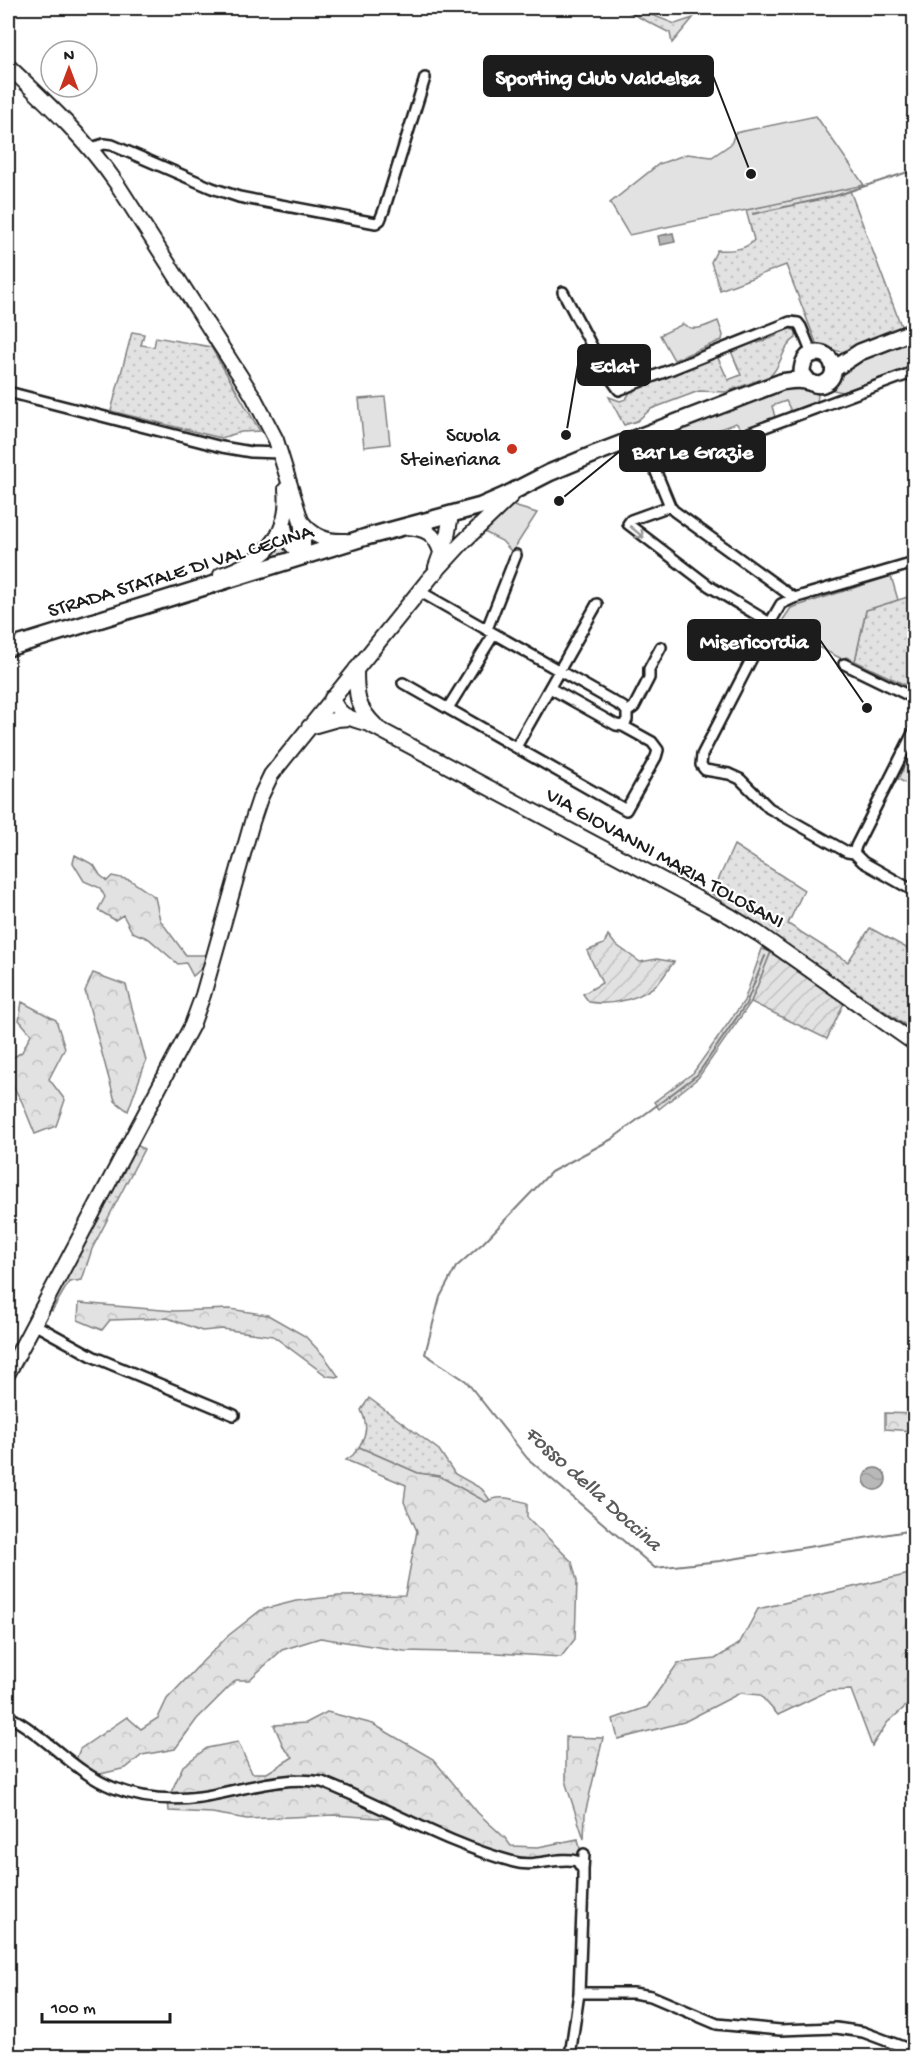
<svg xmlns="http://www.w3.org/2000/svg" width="922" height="2064" font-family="'Gochi Hand',sans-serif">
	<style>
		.grass { fill: url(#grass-dots); stroke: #7f7f7f; stroke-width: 1.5 }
		.forest { fill: url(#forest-crowns); stroke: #7f7f7f; stroke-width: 1.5 }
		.park { fill: #e2e2e2; stroke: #7f7f7f; stroke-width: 1.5 }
		.garden { fill: url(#garden-furrows); stroke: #7f7f7f; stroke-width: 1.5 }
		.water { fill: url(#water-waves); stroke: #7a7a7a; stroke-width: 1.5 }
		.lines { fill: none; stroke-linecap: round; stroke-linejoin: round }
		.stream { stroke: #7a7a7a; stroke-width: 2 }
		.street-casing { stroke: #1c1c1c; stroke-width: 14 }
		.secondary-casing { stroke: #1c1c1c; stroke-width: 18 }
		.primary-casing { stroke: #1c1c1c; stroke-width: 20 }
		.street { stroke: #fff; stroke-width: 9 }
		.secondary { stroke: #fff; stroke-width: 14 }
		.primary { stroke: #fff; stroke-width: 15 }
		.oneway { stroke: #999 }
		.poi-dot { fill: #c8321e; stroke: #fff; stroke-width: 2 }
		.labels { text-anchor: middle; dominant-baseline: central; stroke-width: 4.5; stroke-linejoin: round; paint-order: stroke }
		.poi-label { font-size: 21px; fill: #1c1c1c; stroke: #fff; text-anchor: end }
		.street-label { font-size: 21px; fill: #1c1c1c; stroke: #fff }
		.water-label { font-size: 22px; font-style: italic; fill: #5a5a5a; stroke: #fff }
		.leader { fill: none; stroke: #1c1c1c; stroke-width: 2 }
		.callout-dot { fill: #1c1c1c; stroke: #fff; stroke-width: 2 }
		.callout { fill: #1c1c1c; stroke: #1c1c1c; stroke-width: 2 }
		.callout-label { font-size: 22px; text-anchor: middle; font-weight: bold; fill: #fff }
	</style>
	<defs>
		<pattern id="grass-dots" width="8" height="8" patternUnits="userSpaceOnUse" patternTransform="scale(1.5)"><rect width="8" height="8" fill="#e2e2e2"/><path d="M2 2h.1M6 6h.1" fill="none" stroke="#c1c1c1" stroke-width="1.8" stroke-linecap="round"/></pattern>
		<pattern id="forest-crowns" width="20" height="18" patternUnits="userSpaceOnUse" patternTransform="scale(1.5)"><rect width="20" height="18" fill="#e2e2e2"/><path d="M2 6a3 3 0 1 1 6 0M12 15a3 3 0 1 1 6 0" fill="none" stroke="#c1c1c1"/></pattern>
		<pattern id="garden-furrows" width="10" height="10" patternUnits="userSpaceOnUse" patternTransform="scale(1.5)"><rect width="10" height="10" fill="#e2e2e2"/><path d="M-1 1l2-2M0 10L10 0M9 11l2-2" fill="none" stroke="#c1c1c1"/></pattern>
		<pattern id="water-waves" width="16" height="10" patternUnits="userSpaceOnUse" patternTransform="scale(1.5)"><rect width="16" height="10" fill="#b8b8b8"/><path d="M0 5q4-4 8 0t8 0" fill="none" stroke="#9e9e9e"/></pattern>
	</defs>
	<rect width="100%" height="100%" fill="#fff"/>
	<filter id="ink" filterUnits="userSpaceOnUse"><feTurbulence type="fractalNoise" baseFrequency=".0167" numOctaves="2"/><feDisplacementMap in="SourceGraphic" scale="12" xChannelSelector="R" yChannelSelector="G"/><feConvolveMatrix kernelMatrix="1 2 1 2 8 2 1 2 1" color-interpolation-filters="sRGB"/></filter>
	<g filter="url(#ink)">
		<path class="grass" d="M621 8H634L675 24 693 18 672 43 670 33Z
			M849 188 903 331 846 352C835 352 828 347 817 345L786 265 720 290 711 262 717 250C728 251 747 250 754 240L746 210Z
			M788 328 796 331V338C782 346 782 366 770 376L726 392 699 391 651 409 637 421 624 425 609 397 620 401 626 399 632 389 722 353 724 355 718 358 728 380 741 375 731 351 732 349 756 340 758 343 776 336V334Z
			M132 332 144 334 141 345 154 347 156 337 211 347 260 431 241 432 221 438 111 411Z
			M279 541 295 553 254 566Z
			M914 595V689L855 661 866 610Z
			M913 749 914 750V788L898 779Z
			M734 845 804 890 788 924 848 962 870 928 910 950 914 949V1031L712 894Z
			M762 949 771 952 751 1002 698 1078 659 1109 654 1102 693 1073 744 1001Z
			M135 1144 144 1149 92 1249 82 1280 69 1282 52 1311 47 1308Z
			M369 1398 439 1450 455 1474 482 1489 490 1500 486 1502 439 1476 418 1473 359 1447C367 1433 368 1425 361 1410Z"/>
		<path class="forest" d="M75 855 94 865 100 875 107 881 112 876 130 880 155 897 160 920 186 955H206L203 967 193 976 186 963 178 964 149 939 132 932 123 915 115 920 98 910 105 897 100 888 84 881 73 863Z
			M93 973 126 985 146 1061 128 1111 115 1101 85 991Z
			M22 1002 56 1020 65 1048 49 1079 65 1100 56 1126 35 1134 22 1102 8 1077V1061L22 1052 31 1034 19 1020Z
			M79 1303 174 1311 230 1309 268 1315 305 1336 324 1356 339 1377 327 1376 273 1336 222 1329 202 1331 168 1318 110 1320 102 1330 78 1320Z
			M885 1413 914 1414V1431L885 1429Z
			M359 1447 418 1473 439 1476 486 1502C499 1494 514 1499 527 1503V1517L572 1562 577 1581 575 1639 561 1657 497 1653 404 1651 320 1638 282 1650 249 1680H236L197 1719 175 1749 142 1755 126 1768 92 1776 74 1765 80 1749 127 1717 141 1729 158 1718 167 1699 203 1661 229 1635 261 1610 296 1601 339 1596 405 1595 417 1531 404 1502 406 1485 346 1460 353 1455Z
			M914 1573V1699L887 1723 872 1746 851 1690 828 1691 778 1715 760 1695 740 1693 684 1722 618 1739 613 1719 647 1707 678 1663 715 1659 739 1644 758 1609Z
			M327 1712 373 1724 433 1759 478 1813 505 1838 511 1846 538 1847 578 1839 581 1854 577 1861 517 1863 407 1820 334 1815 247 1819 212 1813 169 1811 168 1799 183 1766 207 1748 238 1742 252 1773H267L293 1757 284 1748 274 1725 306 1723Z
			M566 1737 603 1738 585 1814 584 1839 566 1784Z"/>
		<path class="park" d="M816 116 864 185 629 235 610 203 659 164 687 154 712 157 731 144 735 133Z
			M718 321 723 335 722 340 674 360 660 335 683 324C695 333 705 326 718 321Z
			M914 338V365L843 392 833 390C833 383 837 373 842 368 857 356 895 346 914 338Z
			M790 385 816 393 818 395 817 401 791 411 786 401 772 406 775 417 745 428 742 429 736 423 647 455 640 456 635 445Z
			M385 397 390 444 364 447 359 399Z
			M510 505 537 513 512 552 502 541 484 532Z
			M891 576 898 600 866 610 855 661 846 657 844 660 778 627 791 608Z"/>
		<path class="garden" d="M608 935 615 944 640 962 657 959 674 962C669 968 665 975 660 981 643 999 612 1006 589 1002L583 994 602 983 587 951 604 944Z
			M771 952 844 1003 827 1039 751 1002Z"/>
		<path class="water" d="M673 233 675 242 660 245 658 236Z
			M864 1479a11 11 0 1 1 22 0a11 11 0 1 1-22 0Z"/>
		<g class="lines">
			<path class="stream" d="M753 214 835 196 914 170
				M765 956 746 1004 697 1075 612 1139 551 1172 483 1243 456 1267 440 1297 425 1354 466 1381 527 1458 655 1568 720 1561 914 1530"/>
			<g class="street-casing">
				<path id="street" d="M91 148 104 144 112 145 212 188 239 197 376 223 380 220 384 210 425 78
					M563 292 604 369 619 390 790 322 798 323 801 327 812 354
					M914 372 657 467 656 472 670 506 674 511 794 598 914 563
					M8 392 222 447 251 452 280 453
					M670 506 631 520 628 524 709 586 770 623
					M419 591 623 707 627 712V720L623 726 616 725 550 688
					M794 598 781 604 770 623 702 755 701 765 705 770 729 774 740 779 769 808 847 852 854 853
					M487 629 516 555
					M844 664 914 698
					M403 683 626 810 656 757 658 750 652 742 623 726
					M448 708 494 634
					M627 712 634 707 649 678V669L661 647
					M516 747 597 604
					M854 853 856 846 914 731
					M854 853 863 862 914 891
					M34 1324 94 1357 234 1415
					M8 1716C46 1735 73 1772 114 1788 140 1798 171 1801 200 1797 240 1791 281 1775 322 1782 386 1807 446 1844 514 1862 535 1868 557 1856 577 1861L583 1870V1883L579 1993 570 2056
					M583 1870 584 1854
					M579 1993H633L651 1996 717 2024 780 2030 836 2028 863 2032 914 2051"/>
			</g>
			<g class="secondary-casing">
				<path id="secondary" d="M8 66C47 103 86 139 117 184L253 396 276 440 301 521 303 534V557
					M301 521C313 537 327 542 346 541
					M283 522 287 540 303 557
					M406 527C425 528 435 533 441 552
					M436 567 447 537 451 515
					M221 575C263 561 291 538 286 489
					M356 669C356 695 356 707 376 726
					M332 698C340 719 352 718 371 725L730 916 759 934 914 1043
					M309 727 337 719 350 718
					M8 1373 192 1025 203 995 252 822 260 798 271 775 430 578 462 543 512 495"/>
			</g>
			<g class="primary-casing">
				<path id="primary" d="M834 369 860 352 914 331
					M8 648 366 537 481 506 504 496 549 473 597 453 781 382C788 381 797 379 805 381 812 382 816 387 823 384 840 378 835 354 818 353 806 353 802 363 802 373L809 382"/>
			</g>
			<use href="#street" class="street"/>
			<use href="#secondary" class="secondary"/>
			<use href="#primary" class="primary"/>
		</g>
		<defs><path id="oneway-shaft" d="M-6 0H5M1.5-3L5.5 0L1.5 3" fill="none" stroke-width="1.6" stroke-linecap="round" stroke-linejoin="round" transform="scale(1.5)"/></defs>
		<use class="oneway" href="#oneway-shaft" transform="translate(637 532) rotate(40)"/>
	</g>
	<circle class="poi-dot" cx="512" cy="449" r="6"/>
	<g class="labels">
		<g class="poi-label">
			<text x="500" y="437">Scuola<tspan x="500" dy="24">Steineriana</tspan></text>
		</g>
		<g class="street-label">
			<text transform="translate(181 573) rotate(-17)">STRADA STATALE DI VAL CECINA</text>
			<text transform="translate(664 860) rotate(29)">VIA GIOVANNI MARIA TOLOSANI</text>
		</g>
		<g class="water-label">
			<text transform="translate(592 1490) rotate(42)">Fosso della Doccina</text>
		</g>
	</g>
	<path class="leader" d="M751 174L713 76M566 435L578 365M559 501L620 451M867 708L820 640"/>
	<g class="callout-dot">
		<circle cx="751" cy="174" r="6"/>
		<circle cx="566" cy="435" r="6"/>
		<circle cx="559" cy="501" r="6"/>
		<circle cx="867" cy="708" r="6"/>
	</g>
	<g class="callout">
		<rect x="484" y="56" width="229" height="40" rx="6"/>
		<rect x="578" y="345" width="72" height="40" rx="6"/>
		<rect x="620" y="431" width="145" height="40" rx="6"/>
		<rect x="688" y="620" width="132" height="40" rx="6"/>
	</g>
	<g class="callout-label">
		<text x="598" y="84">Sporting Club Valdelsa</text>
		<text x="614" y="372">Eclat</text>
		<text x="693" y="458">Bar Le Grazie</text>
		<text x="754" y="648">Misericordia</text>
	</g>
	<rect width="922" height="2064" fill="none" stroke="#fff" stroke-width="30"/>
	<rect x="15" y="15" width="892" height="2034" fill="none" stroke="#1c1c1c" stroke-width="2" filter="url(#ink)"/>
	<g transform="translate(69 69)"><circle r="28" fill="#ffffff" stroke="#a4a4a4" stroke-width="1.5"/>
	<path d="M0-4.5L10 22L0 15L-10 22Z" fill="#c8321e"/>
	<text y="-9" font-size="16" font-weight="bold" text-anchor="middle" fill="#1c1c1c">N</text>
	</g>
	<path d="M42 2013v9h128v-9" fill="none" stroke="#1c1c1c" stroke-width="3"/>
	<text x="51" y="2013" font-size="18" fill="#1c1c1c" stroke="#ffffff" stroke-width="4.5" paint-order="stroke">100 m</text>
</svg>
